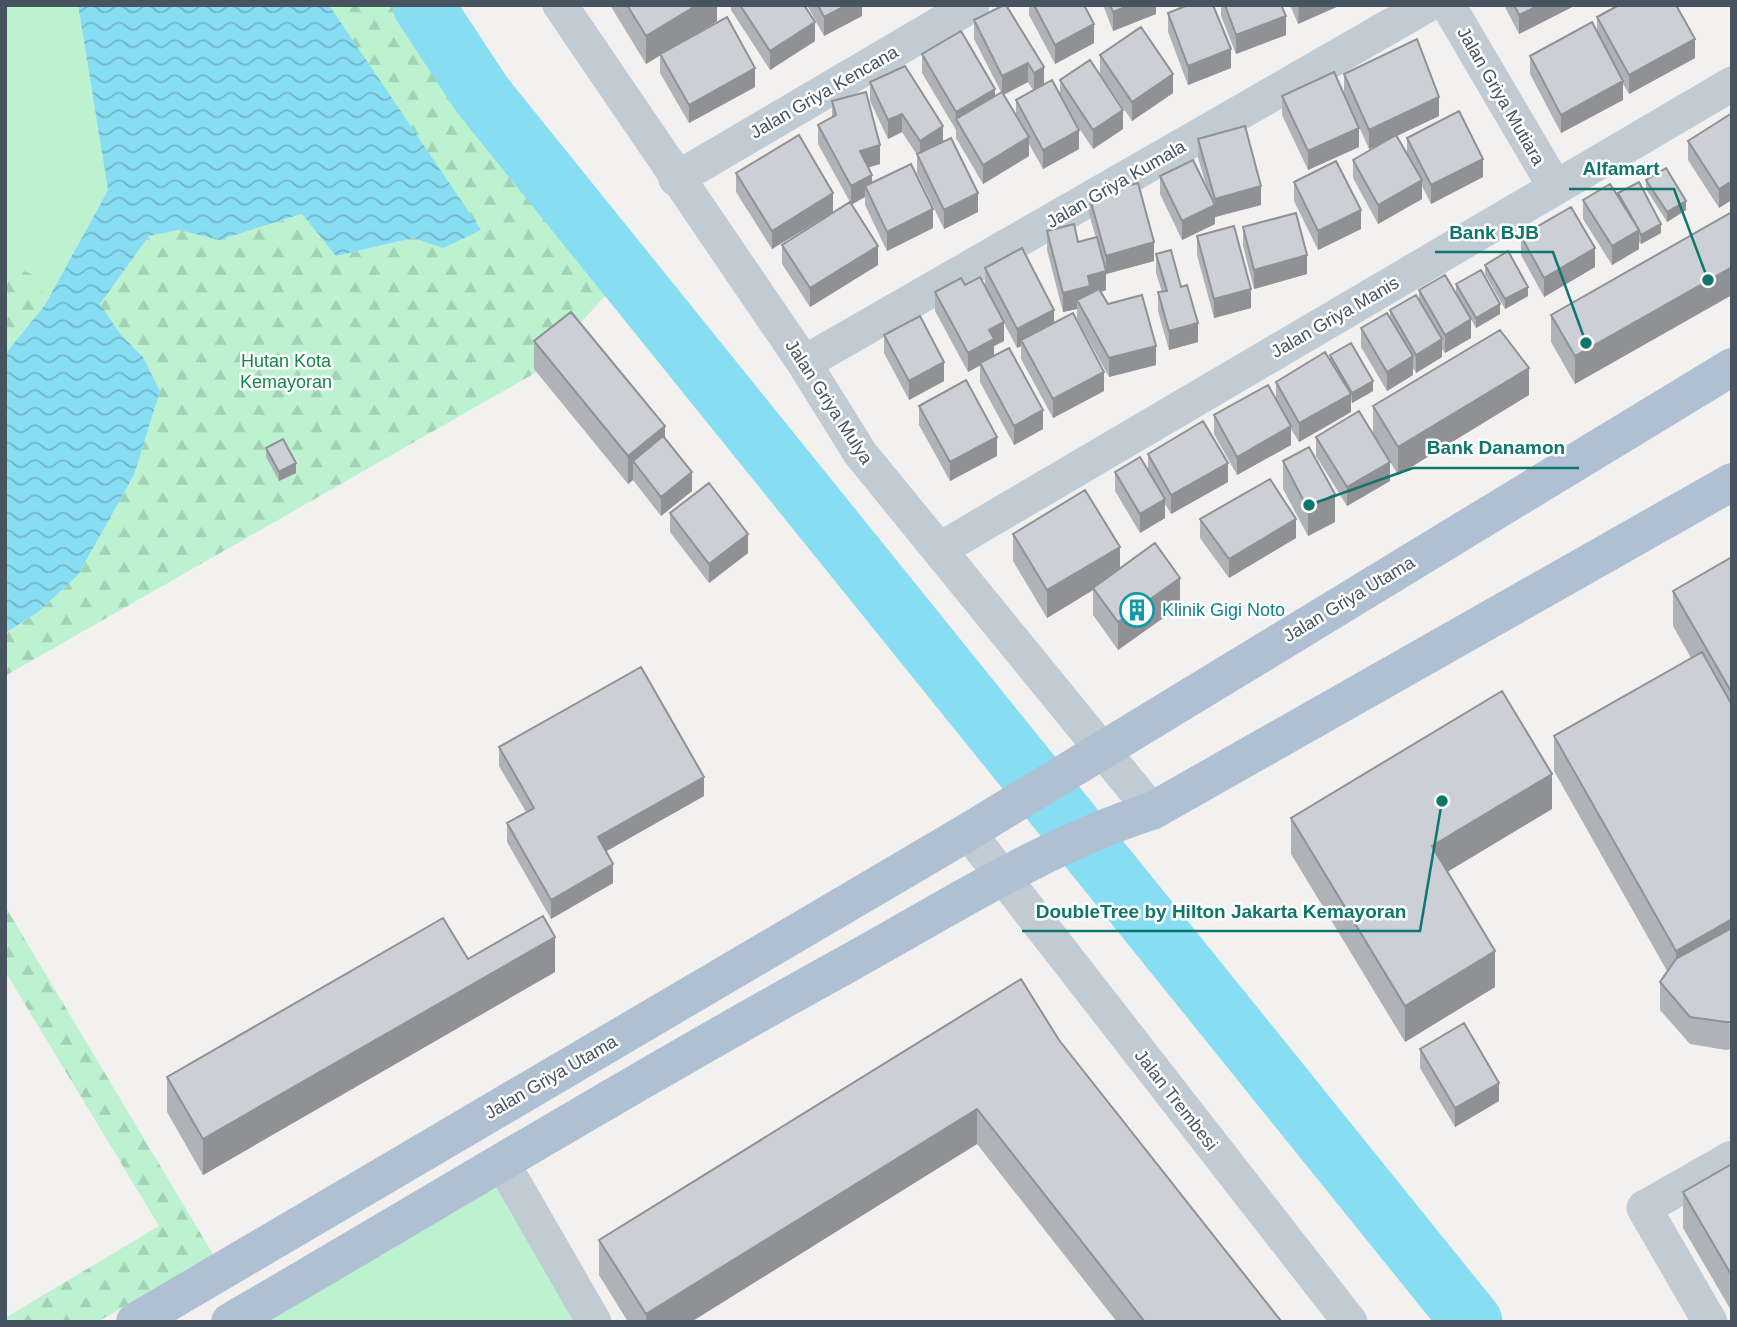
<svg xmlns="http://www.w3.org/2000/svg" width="1737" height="1327" font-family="Arial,sans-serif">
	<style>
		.grass { fill: #bcf2d0 }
		.forest { fill: url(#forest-firs) }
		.water { fill: url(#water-waves) }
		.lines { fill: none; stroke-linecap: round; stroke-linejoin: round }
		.river { stroke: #87ddf2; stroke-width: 61 }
		.minor { stroke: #c0cbd3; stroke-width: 35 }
		.major { stroke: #aec0d1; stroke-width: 38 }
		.wall { fill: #afb2b7; fill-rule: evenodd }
		.shaded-wall { fill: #8f9195 }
		.building { fill: #cccfd5; stroke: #8f9195; stroke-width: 2 }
		.labels { text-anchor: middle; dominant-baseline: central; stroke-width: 5; stroke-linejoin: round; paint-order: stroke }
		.street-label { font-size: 18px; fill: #47545f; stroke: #fff }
		.park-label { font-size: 18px; fill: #11874a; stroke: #fff }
		.culture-label { font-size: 18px; fill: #0d838f; stroke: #fff; text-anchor: start }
		.leader { fill: none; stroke: #0f766e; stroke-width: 2.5 }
		.callout-dot { fill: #0f766e; stroke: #fff; stroke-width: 2.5 }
		.callout-label { font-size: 19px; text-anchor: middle; font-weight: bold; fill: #0f766e; stroke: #fff; stroke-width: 5; stroke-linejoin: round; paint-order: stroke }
	</style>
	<defs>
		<pattern id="forest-firs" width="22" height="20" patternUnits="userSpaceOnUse" patternTransform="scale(1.75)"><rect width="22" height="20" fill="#bcf2d0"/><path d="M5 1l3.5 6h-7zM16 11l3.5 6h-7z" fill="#a3d1b5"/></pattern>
		<pattern id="water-waves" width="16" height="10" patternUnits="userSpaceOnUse" patternTransform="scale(1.75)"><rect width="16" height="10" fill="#87ddf2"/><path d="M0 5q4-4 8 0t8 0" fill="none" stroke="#70b6c7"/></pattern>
	</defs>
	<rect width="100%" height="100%" fill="#f3f0f0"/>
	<path class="grass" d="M5 5H78L108 190 45 305 5 354Z
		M503 1164 594 1322H232Z"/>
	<path class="forest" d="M329 5H405L437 55 616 284 535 373 5 676V633L37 613 78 575 134 475 160 391 143 357 121 335 100 304 149 236 179 230 219 240 303 214 336 256 413 238 443 248 344 30Z
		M13 268C39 274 41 279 45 305L25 329 5 342V270Z
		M5 906 214 1256 97 1322H5V1318L159 1226 5 971Z"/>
	<path class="water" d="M78 5H329L481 230 443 248 413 238 336 256 302 214 219 240 179 230 149 236 100 304 121 335 143 357 160 391 134 475 78 575 37 613 5 633V354L45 305 108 190Z"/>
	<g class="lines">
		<path class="river" d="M423 5 482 95 1472 1322"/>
		<path class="minor" d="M560 5 804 363 860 453 1152 811
			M1448 5 1555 187
			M676 179 972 5
			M804 363 1427 5
			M939 550 1732 84
			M968 832 1350 1322
			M503 1164 594 1322
			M1710 1322 1644 1208 1732 1158"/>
		<path class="major" d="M135 1322 968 832 1732 367
			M230 1322C436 1202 640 1078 849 963 947 909 1045 845 1152 811L1732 482"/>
	</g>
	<path class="wall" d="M610 5H717V21L681 42 755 87 689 123 660 73V55L646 64Z
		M731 5H804L815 41 770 70 731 10Z
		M807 5H862V16L824 36Z
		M1004 5 1044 84 1060 95V80L1123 129 1093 149 1069 113 1079 149 1043 169 1029 144V156L983 184 956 138V130L922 73V54L995 96 1001 92 974 39V20ZM1028 82 1033 90 1016 100V115L1004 95Z
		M1029 5H1084L1094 43 1055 64 1029 15Z
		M1103 5H1156V14L1113 31Z
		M1221 5H1281L1286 35 1236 54 1221 16Z
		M1290 5H1341L1298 24Z
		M1504 5H1576L1519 34Z
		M1168 13 1231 68 1188 85 1168 32Z
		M1597 17 1695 58 1629 94 1623 84V100L1561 133 1530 74V56L1597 33Z
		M1100 55 1173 93 1132 121 1100 74Z
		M1344 74 1439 116 1397 136 1407 154V138L1483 177 1431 204 1422 186V199L1378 224 1353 178V160L1385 142 1369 149 1344 93Z
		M870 82 943 142 978 212 944 229 917 173V155L902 132 888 139 870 101Z
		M1282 96 1359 147 1308 170 1282 115Z
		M832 101 880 164 868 167 872 183 933 228 887 251 865 205V197L851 204 878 265 810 307 782 264V245L850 202 818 144V125L832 117Z
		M1732 113 1719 208 1688 160V141Z
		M1198 139 1261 205 1215 217V224L1182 240 1160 194V176L1207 188 1198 158Z
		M736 173 833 212 772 249 736 192Z
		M1646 180 1686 210 1667 222 1646 189Z
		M1294 182 1361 229 1318 250 1294 201Z
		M1618 193 1661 233 1641 244 1639 242V249L1612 265 1583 219V200L1618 196Z
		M1089 195 1154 261 1106 274V290L1101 292 1108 304 1156 365 1109 377 1077 319V309L1063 312 1047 250V231L1078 242 1096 238 1089 214Z
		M1732 212 1575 384 1551 342V315Z
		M1243 227 1307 274 1254 289 1243 246Z
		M1197 236 1251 308 1214 318 1197 255Z
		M1521 236 1595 267 1544 297 1521 255Z
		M1156 254 1181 287 1198 342 1169 350 1158 311V292H1162L1156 273Z
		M1485 265 1528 296 1505 309 1485 274Z
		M985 268 1054 323 1104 391 1053 418 1021 359V346L1017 348 1004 323V341L994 346V356L1043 429 1014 445 980 382V365L968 372 935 311V292L965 285 985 287Z
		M1456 284 1500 314 1476 328 1471 319V338L1445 353 1442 349V357L1416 373 1413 368V375L1387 391 1361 347V328L1390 317V310L1419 300V290L1456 293Z
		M884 335 944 381 909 400 884 353Z
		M534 341 665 438 692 491 661 516 633 480 628 484 534 369Z
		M1330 355 1373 391 1352 403 1351 399V412L1299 442 1291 429V445L1237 475 1214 434V415L1276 398V382L1330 360Z
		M1529 395 1398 475 1373 433V406Z
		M919 406 997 456 950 481 919 425Z
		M1316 437 1390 481 1347 506 1316 456Z
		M266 448 296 473 279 481 266 457Z
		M1148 454 1228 482 1171 514 1165 504V518L1140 533 1115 491V472L1148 470Z
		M1283 461 1335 522 1308 536 1283 489Z
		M670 513 748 553 709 583 670 532Z
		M1200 519 1296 538 1229 578 1200 538Z
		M1013 534 1120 568 1180 606 1118 650 1093 615V590L1047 618 1013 561Z
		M1732 557V1049L1726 1050 1690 1044 1660 1010V982L1667 971 1554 771V736L1691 658 1673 626V591Z
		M499 747 704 796 606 851 613 883 551 919 507 842V823L526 812 499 766Z
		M1552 809 1447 872 1495 987 1405 1042 1291 854V818Z
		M555 972 203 1175 167 1112V1077Z
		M1059 1040 1281 1322H1117L977 1144 691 1322H628L599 1275V1240Z
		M1420 1049 1499 1101 1455 1127 1420 1068Z
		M1732 1164V1312L1683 1228V1192Z"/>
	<path class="shaded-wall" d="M697 5H717V21L646 64V36Z
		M847 5H862V16L824 36V17Z
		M1130 5H1156V14L1113 31V12Z
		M1299 5H1341L1298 24Z
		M1539 5H1576L1519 34V15Z
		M1286 16V35L1236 54V35Z
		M815 22V41L770 70V51Z
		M1094 24V43L1055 64V45Z
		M1695 39V58L1629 94V75Z
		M1231 49V68L1188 85V66Z
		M1028 63V82L1002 95V76Z
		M1044 67V86L1034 92V73Z
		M755 68V87L689 123V105Z
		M1173 74V93L1132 121V102Z
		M1623 81V100L1561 133V115Z
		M995 89V107L956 119V130V112Z
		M1439 97V116L1369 149V130Z
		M1123 110V129L1093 149V130Z
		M902 114V132L888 139V120Z
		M943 126V145L920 160V141Z
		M1359 128V147L1308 170V151Z
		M1079 130V149L1043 169V150Z
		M1029 137V156L983 184V165Z
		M880 145V164L860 170V151Z
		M1483 159V177L1431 204V185Z
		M872 175V193L865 186V197L851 205V186Z
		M1422 180V199L1378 224V205Z
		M1732 181V200L1719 208V189Z
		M1261 186V205L1215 217V224L1182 240V221L1215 205V199Z
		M833 193V212L772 249V231Z
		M978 193V212L944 229V210Z
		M1686 201V210L1667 222V212Z
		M933 209V228L887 251V232Z
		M1361 210V229L1318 250V231Z
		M1661 224V233L1641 244V235Z
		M1639 230V249L1612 265V246Z
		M1154 242V261L1106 274V290L1090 295 1077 300V309L1063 312V293L1088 276 1106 271V256Z
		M878 246V265L810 307V288Z
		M1595 248V267L1544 297V278Z
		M1307 255V274L1254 289V270Z
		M1732 267V295L1575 384V356Z
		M1528 287V296L1505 309V299Z
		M1251 289V308L1214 318V299Z
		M1500 304V314L1476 328V318Z
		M1054 310V329L1021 340V346L1017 348V329Z
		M1471 319V338L1445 353V335Z
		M1004 322V341L994 346V358L968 372V353L989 330Z
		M1198 323V342L1169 350V331Z
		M1442 339V357L1416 373V355Z
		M1156 346V365L1109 377V358Z
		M1413 356V375L1387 391V372Z
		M944 362V381L909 400V381Z
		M1529 368V395L1398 475V447Z
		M1104 372V391L1053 418V399Z
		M1373 381V391L1352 403V393Z
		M1351 394V412L1299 442V423Z
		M1043 410V429L1014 445V426Z
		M665 426V454L633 461V480L628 484V456Z
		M1291 426V445L1237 475V457Z
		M997 437V456L950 481V462Z
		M1390 462V481L1347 506V487Z
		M296 463V473L279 481V472Z
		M1228 463V482L1171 514V495Z
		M692 472V491L661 516V497Z
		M1335 494V522L1308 536V509Z
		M1165 499V518L1140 533V514Z
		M1296 519V538L1229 578V559Z
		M748 534V553L709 583V564Z
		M1120 547V574L1093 588V590L1047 618V590Z
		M1180 578V606L1118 650V622Z
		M1552 774V809L1432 881V846Z
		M704 777V796L598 856V837Z
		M613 864V883L551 919V900Z
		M1732 919V955L1676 986V951Z
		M555 937V972L203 1175V1139Z
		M1495 951V987L1405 1042V1006Z
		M1499 1083V1101L1455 1127V1108Z
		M977 1109V1144L691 1322H646V1314Z"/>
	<path class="building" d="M627 5H697L646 36Z
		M740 5H804L815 22 770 51Z
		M818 5H847L824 17Z
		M1004 5H1006L1044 67 1034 73 1028 63 1002 76 974 20Z
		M1034 5H1084L1094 24 1055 45Z
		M1110 5H1130L1113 12Z
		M1188 5H1213L1231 49 1188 66 1168 13Z
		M1225 5H1281L1286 16 1236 35Z
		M1514 5H1539L1519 15Z
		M1619 5H1676L1695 39 1629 75 1597 17Z
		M727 17 755 68 689 105 660 54Z
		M1592 22 1623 81 1561 115 1530 56Z
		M1141 27 1173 74 1132 102 1100 55Z
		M961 31 995 89 956 112 922 54Z
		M1417 39 1439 97 1369 130 1344 74Z
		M1090 60 1123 110 1093 130 1060 80Z
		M905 66 943 126 920 141 902 114 888 120 870 82Z
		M1334 72 1359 128 1308 151 1282 96Z
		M1052 80 1079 130 1043 150 1016 100Z
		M866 92 880 145 860 151 872 175 851 186 818 125 836 115 832 101Z
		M1002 92 1029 137 983 165 956 119Z
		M1459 111 1483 159 1431 185 1407 138Z
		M1732 113V181L1719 189 1688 141Z
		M1245 126 1261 186 1215 199 1198 139Z
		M799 135 833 193 772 231 736 173Z
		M1396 135 1422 180 1378 205 1353 160Z
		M951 138 978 193 944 210 917 154Z
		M1193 160 1215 205 1182 221 1160 176Z
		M1336 161 1361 210 1318 231 1294 182Z
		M911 164 933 209 887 232 865 186Z
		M1666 168 1686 201 1667 212 1646 180Z
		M1639 182 1661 224 1641 235 1639 230 1618 193Z
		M1138 183 1154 242 1106 256 1089 195Z
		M1610 184 1639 230 1612 246 1583 200Z
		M850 202 878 246 810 288 782 245Z
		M1571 207 1595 248 1544 278 1521 236Z
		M1732 212V267L1575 356 1551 315Z
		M1296 213 1307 255 1254 270 1243 227Z
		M1074 224 1078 242 1097 237 1106 271 1088 276 1090 286 1063 293 1047 231Z
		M1234 226 1251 289 1214 299 1197 236Z
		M1022 248 1054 310 1017 329 985 268Z
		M1171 250 1181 287 1187 285 1198 323 1169 331 1158 292 1167 291 1156 254Z
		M1508 251 1528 287 1505 299 1485 265Z
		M1481 270 1500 304 1476 318 1456 284Z
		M1445 275 1471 319 1445 335 1419 290Z
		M980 277 1004 322 989 330 994 339 968 353 935 292 961 278 965 285Z
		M1099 289 1108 304 1142 295 1156 346 1109 358 1077 300Z
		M1416 295 1442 339 1416 355 1390 310Z
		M571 312 665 426 628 456 534 341Z
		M1073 313 1104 372 1053 399 1021 340Z
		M1387 313 1413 356 1387 372 1361 328Z
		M920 316 944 362 909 381 884 335Z
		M1500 330 1529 368 1398 447 1373 406Z
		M1351 343 1373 381 1352 393 1330 355Z
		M1009 348 1043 410 1014 426 980 363Z
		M1325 352 1351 394 1299 423 1276 382Z
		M966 380 997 437 950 462 919 406Z
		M1268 385 1291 426 1237 457 1214 415Z
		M1359 411 1390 462 1347 487 1316 437Z
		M1203 421 1228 463 1171 495 1148 454Z
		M663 436 692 472 661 497 633 461Z
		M283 439 296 463 279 472 266 448Z
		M1309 447 1335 494 1308 509 1283 461Z
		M1140 457 1165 499 1140 514 1115 472Z
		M1270 479 1296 519 1229 559 1200 519Z
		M709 483 748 534 709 564 670 513Z
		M1085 490 1120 547 1047 590 1013 534Z
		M1155 543 1180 578 1118 622 1093 588Z
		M1732 557V693L1673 591Z
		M1702 652 1732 705V919L1676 951 1554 736Z
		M641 667 704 777 598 837 613 864 551 900 507 823 534 808 499 747Z
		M1502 691 1552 774 1432 846 1495 951 1405 1006 1291 818Z
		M543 916 555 937 203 1139 167 1077 443 918 468 959Z
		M1732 928V1022H1726L1690 1017 1660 982 1676 959Z
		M1021 979 1059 1040 1281 1321 1145 1322 977 1109 646 1314 599 1240Z
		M1464 1023 1499 1083 1455 1108 1420 1049Z
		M1732 1164V1276L1683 1192Z"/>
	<defs>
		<g id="building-ring" transform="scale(1.75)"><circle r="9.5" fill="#fff" stroke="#0f9aa8" stroke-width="1.5"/><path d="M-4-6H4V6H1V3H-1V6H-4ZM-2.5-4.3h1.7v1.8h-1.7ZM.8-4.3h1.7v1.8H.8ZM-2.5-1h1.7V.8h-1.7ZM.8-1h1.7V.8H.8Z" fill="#0f9aa8"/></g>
	</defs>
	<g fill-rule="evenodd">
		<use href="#building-ring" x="1137" y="610"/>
	</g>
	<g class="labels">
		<g class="street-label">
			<text transform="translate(824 92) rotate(-30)">Jalan Griya Kencana</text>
			<text transform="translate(1501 96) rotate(60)">Jalan Griya Mutiara</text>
			<text transform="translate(1116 184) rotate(-30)">Jalan Griya Kumala</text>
			<text transform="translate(1335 317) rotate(-30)">Jalan Griya Manis</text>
			<text transform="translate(829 402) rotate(57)">Jalan Griya Mulya</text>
			<text transform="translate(1349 599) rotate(-31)">Jalan Griya Utama</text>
			<text transform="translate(551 1077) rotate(-30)">Jalan Griya Utama</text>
			<text transform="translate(1176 1100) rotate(52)">Jalan Trembesi</text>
		</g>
		<g class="park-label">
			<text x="286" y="361">Hutan Kota<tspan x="286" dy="21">Kemayoran</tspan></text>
		</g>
		<g class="culture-label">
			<text x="1162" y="610">Klinik Gigi Noto</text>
		</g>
	</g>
	<path class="leader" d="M1708 280L1674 189H1569M1586 343L1553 252H1435M1309 505L1413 468H1579M1442 801L1420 931H1022"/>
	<g class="callout-dot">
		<circle cx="1708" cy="280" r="7"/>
		<circle cx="1586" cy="343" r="7"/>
		<circle cx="1309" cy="505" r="7"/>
		<circle cx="1442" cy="801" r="7"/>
	</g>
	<g class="callout-label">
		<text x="1621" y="175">Alfamart</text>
		<text x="1494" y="239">Bank BJB</text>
		<text x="1496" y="454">Bank Danamon</text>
		<text x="1221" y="918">DoubleTree by Hilton Jakarta Kemayoran</text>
	</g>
	<rect width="1737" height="1327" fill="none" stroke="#47545f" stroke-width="14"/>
</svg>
